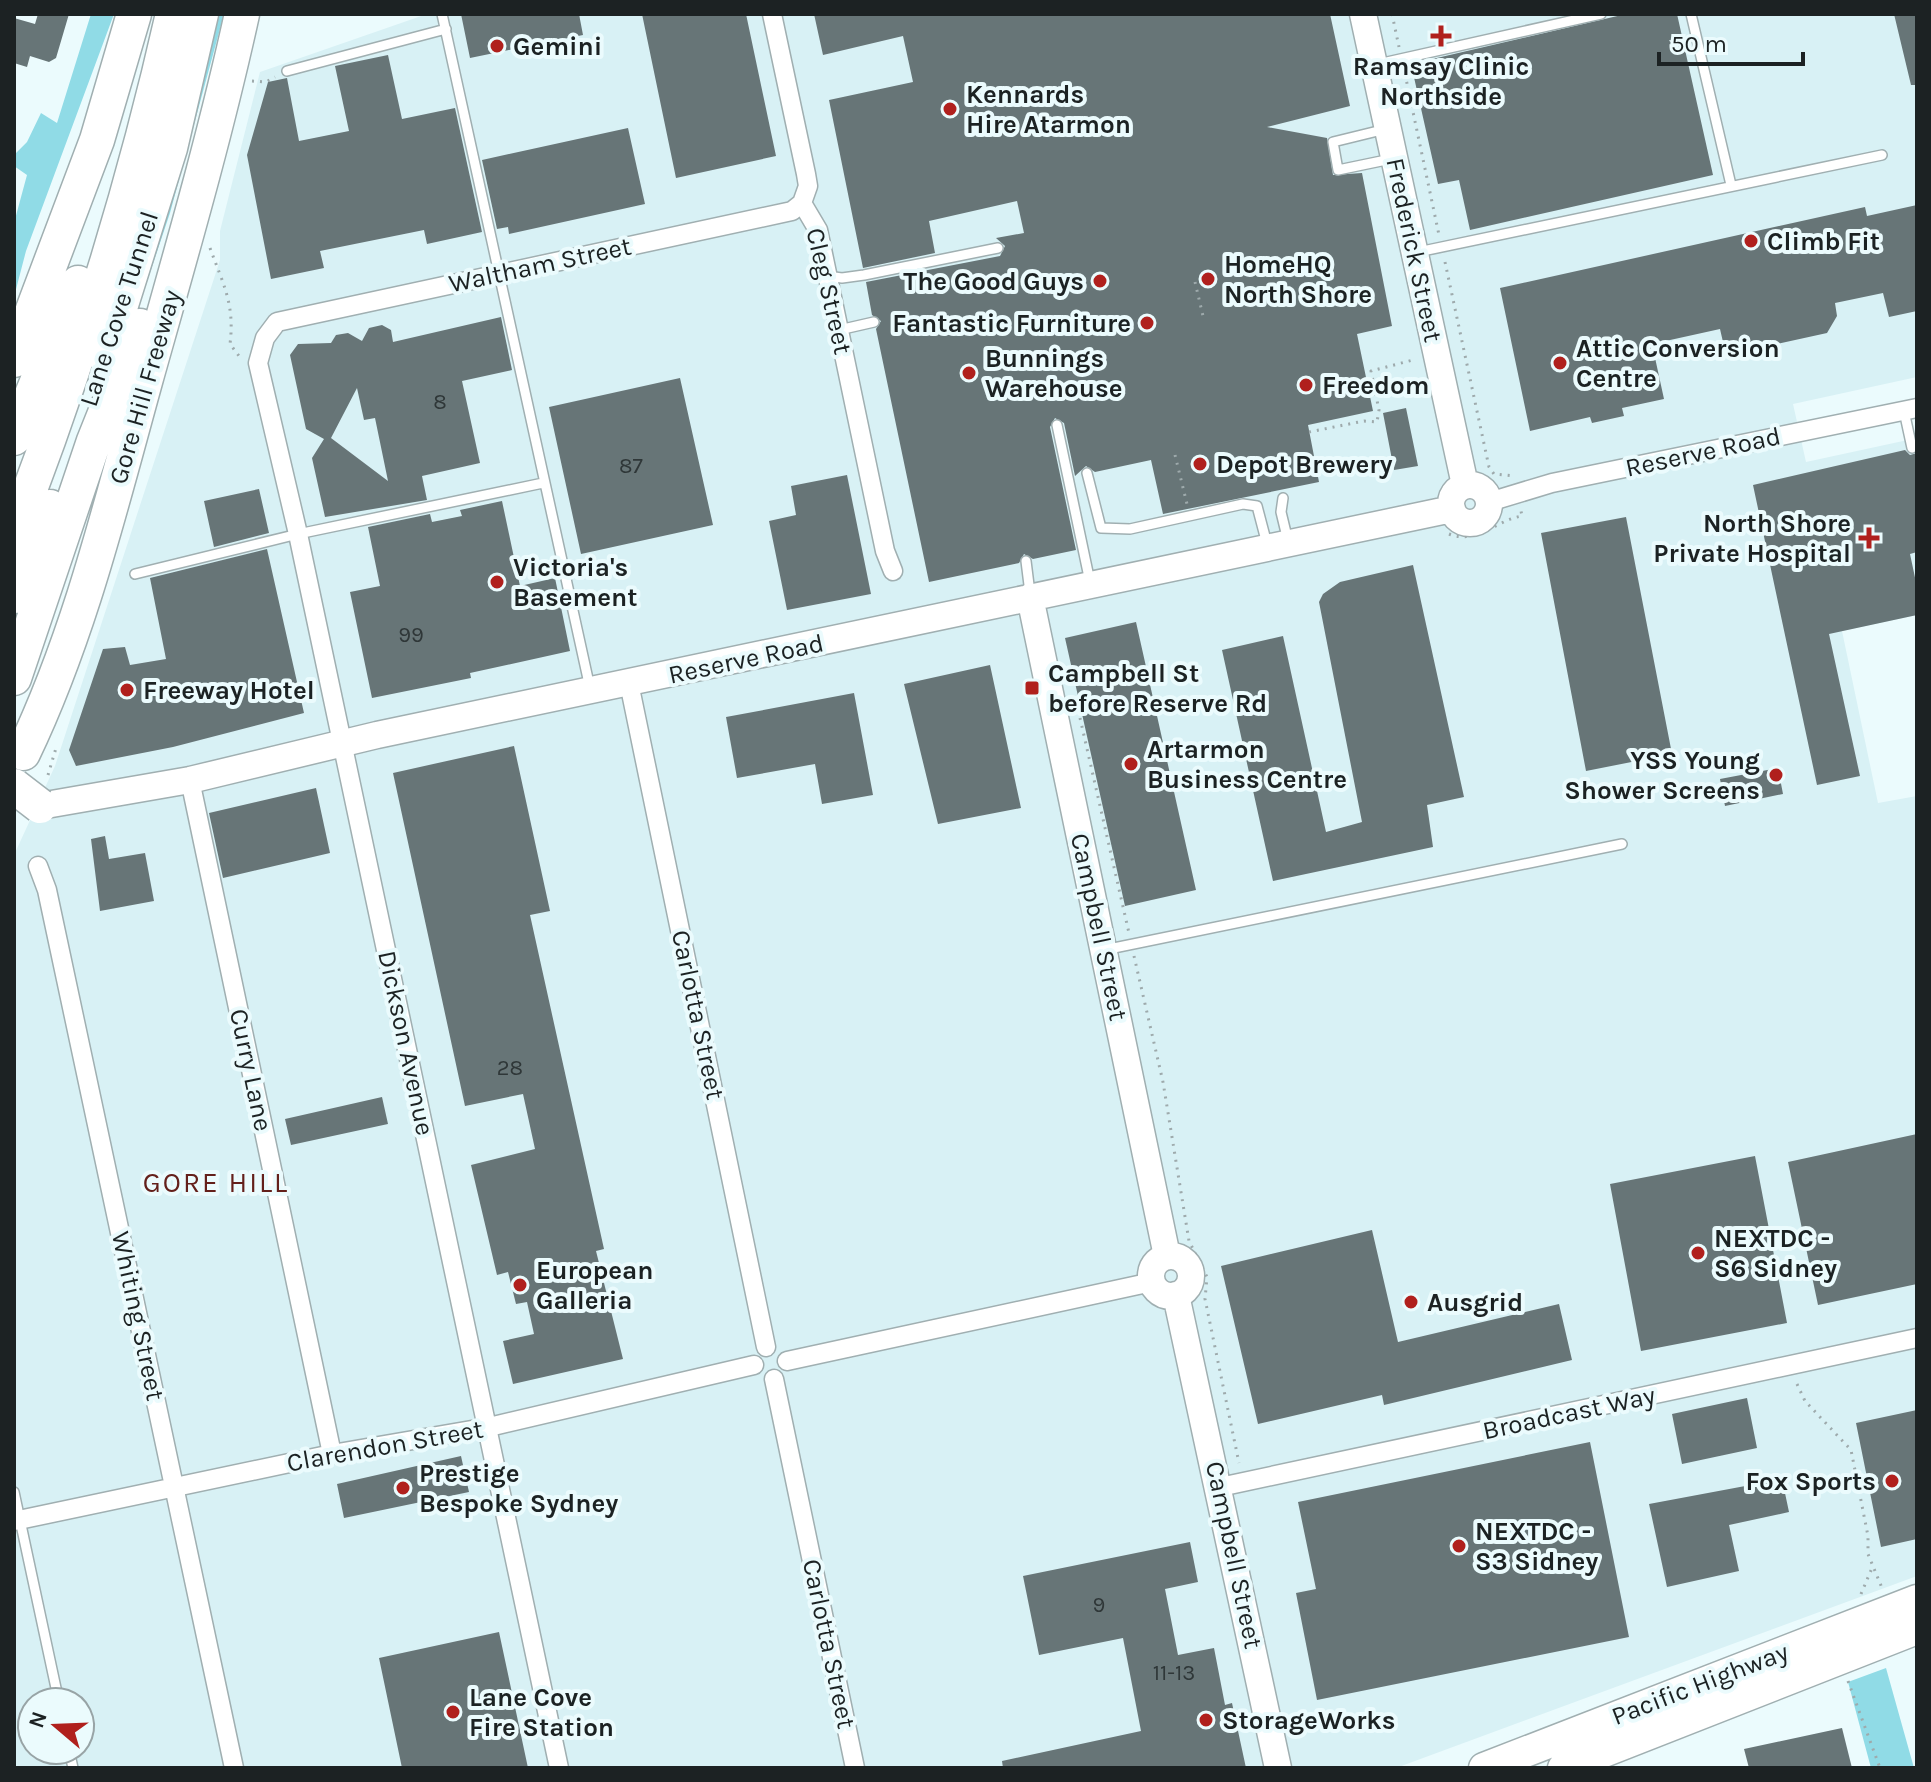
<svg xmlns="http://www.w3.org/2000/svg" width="1931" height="1782" font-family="Karla,sans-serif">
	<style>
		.built { fill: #d8f1f5; fill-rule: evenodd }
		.green { fill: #90dbe6 }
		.building { fill: #677577; fill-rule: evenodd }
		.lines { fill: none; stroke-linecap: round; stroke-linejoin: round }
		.lane-casing { stroke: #a0afb1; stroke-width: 12 }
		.street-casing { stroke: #a0afb1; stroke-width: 21 }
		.secondary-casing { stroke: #a0afb1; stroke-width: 29 }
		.primary-casing { stroke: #a0afb1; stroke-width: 33 }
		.highway-casing { stroke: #a0afb1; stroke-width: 37 }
		.path { stroke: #9eaaac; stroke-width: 3; stroke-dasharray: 2 6; stroke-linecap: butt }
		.lane { stroke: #fff; stroke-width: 9 }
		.street { stroke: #fff; stroke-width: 18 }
		.secondary { stroke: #fff; stroke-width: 26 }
		.primary { stroke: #fff; stroke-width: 30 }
		.highway { stroke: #fff; stroke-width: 34 }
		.highway-bridge-casing { stroke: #a0afb1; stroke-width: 37; stroke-linecap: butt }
		.highway-bridge { stroke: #fff; stroke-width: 34 }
		.poi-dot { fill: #b0201d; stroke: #ebfbfd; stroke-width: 3 }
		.labels { text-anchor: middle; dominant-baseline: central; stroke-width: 8; stroke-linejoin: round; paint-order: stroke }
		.number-label { font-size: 22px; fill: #2f3738 }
		.poi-label { font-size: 26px; font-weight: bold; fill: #1c2223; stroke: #ebfbfd; text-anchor: start }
		.street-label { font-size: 26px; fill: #1c2223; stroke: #ebfbfd }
		.neighbourhood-label { font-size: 28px; letter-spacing: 2px; fill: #64201b; stroke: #ebfbfd }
	</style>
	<rect width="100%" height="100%" fill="#ebfbfd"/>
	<path class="built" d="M427 14H1917V377L1793 404 1806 462 1917 438V615L1842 631 1878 803 1917 796V1576L1396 1768H14V855L55 766 220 260V231L260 72ZM32 1702H80V1750H32Z"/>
	<path class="green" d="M91 14H114L26 251 14 297V223L27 175 14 166V155L27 142 41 113 57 123Z
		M214 14H224L170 213 111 389Z
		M1886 1668 1914 1768H1871L1848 1682Z"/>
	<path class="building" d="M38 14H69L56 58 49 62 30 56 27 67 14 63V18L35 24Z
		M461 14H579L583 35 470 58Z
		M642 14H746L776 156 676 178Z
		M814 14H1330L1350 106 1267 127 1327 138 1333 175 1362 173 1392 326 1357 334 1373 411 1308 425 1319 482 1163 514 1151 460 1095 472 1086 466 1075 476 1064 423 1055 418 1050 427 1076 550 1033 559 1024 554 1019 563 929 582 876 329 881 321 872 315 866 282 1000 256 1005 246 996 238 1024 233 1017 201 929 221 935 253 863 268 829 100 913 82 903 36 823 55Z
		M1626 14H1677L1713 175 1470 230 1459 180 1438 184 1411 64Z
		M1894 14H1917V85H1911Z
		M388 55 402 119 455 108 482 232 427 244 424 230 320 251 324 268 271 279 247 155 268 82 287 78 299 141 349 131 335 66Z
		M628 128 645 204 509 234 508 227 497 229 482 160Z
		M1917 205V311L1889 317 1883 293 1835 303 1837 316 1827 333 1740 352 1723 342 1720 329 1652 344 1664 399 1622 408 1624 416 1592 423 1590 417 1530 431 1500 288 1865 207 1867 216Z
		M501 317 512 370 462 381 480 463 422 476 427 500 325 517 312 458 324 439 306 429 290 355 298 344 331 343 336 335 348 333 362 341 369 328 382 325 391 330 393 342ZM357 388 364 420 375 418 388 481 331 438Z
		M680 378 713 525 581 554 549 407Z
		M1406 408 1418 466 1394 470 1383 413Z
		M1905 450 1910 455 1917 453V552L1910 554 1917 587V615L1829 634 1860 776 1817 785 1753 485Z
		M847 475 871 594 787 610 769 521 796 515 791 486Z
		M259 489 269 533 214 547 204 501Z
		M502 501 520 586 555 578 570 651 470 673 471 678 372 698 350 592 380 586 368 527 430 514 432 522 462 516 460 510Z
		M1626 517 1672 754 1586 771 1541 533Z
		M267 549 304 713 173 747 76 766 69 750 103 649 125 647 130 665 166 659 150 578Z
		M1413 565 1464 797 1427 805 1433 847 1273 881 1222 650 1283 636 1326 832 1362 822 1319 602 1323 594 1340 582Z
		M1136 622 1196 890 1125 906 1065 638Z
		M990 665 1021 808 938 824 904 684Z
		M854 693 873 795 822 804 815 764 737 778 726 717Z
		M514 746 550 911 530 915 604 1249 596 1251 623 1359 513 1384 503 1341 534 1334 527 1302 516 1304 508 1272 497 1275 471 1165 535 1149 523 1094 465 1106 393 773Z
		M1778 768 1783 794 1725 806 1720 779Z
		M316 788 330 853 223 878 209 813Z
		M105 836 109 859 145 853 154 901 100 911 91 839Z
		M382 1097 388 1124 291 1145 285 1119Z
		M1917 1134V1284L1818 1305 1788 1162Z
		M1755 1156 1787 1323 1641 1351 1610 1184Z
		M1372 1230 1398 1342 1559 1304 1572 1360 1384 1405 1382 1395 1258 1424 1221 1266Z
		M1747 1398 1757 1448 1682 1464 1672 1414Z
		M1917 1410V1539L1881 1547 1856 1423Z
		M1590 1442 1629 1637 1317 1700 1296 1593 1316 1589 1298 1502Z
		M461 1456 469 1492 344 1518 337 1484Z
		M1782 1479 1789 1512 1729 1525 1739 1571 1667 1587 1649 1504Z
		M1190 1542 1198 1582 1165 1589 1178 1655 1214 1648 1225 1705 1232 1703 1246 1768H1003L1002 1761 1141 1731 1123 1638 1039 1655 1023 1576Z
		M499 1632 528 1768H402L379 1658Z
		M1842 1728 1852 1768H1749L1744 1749Z"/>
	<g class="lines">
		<g class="lane-casing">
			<path id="lane" d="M442 14 590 688
				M1691 14 1731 185
				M1378 64 1601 14
				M287 71 446 29
				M1386 129 1333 142 1338 170 1391 159
				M1418 252 1882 155
				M827 276 842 278 864 275 998 248
				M839 330 874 322
				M1904 411 1912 448
				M1057 425 1090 582
				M1087 473 1101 528 1130 529 1243 504 1257 506 1267 544
				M1283 498 1281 512 1288 541
				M1026 561 1030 593
				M135 574 298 534 543 483
				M1104 950 1622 844
				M14 1492 59 1702
				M69 1750 73 1768"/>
		</g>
		<g class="street-casing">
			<path id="street" d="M772 14 806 174 808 186 802 203 818 230 885 551 893 571
				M1489 502 1552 483 1917 408
				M629 683 766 1347
				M190 780 332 1454
				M38 866 47 890 234 1768
				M787 1361 1152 1282
				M774 1379 855 1768
				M1220 1487 1917 1338
				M14 1521 332 1454 489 1427 754 1365
				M559 1768 298 534 258 363 265 338 277 322 792 211 802 203"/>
		</g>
		<g class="secondary-casing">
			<path id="secondary" d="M1363 14 1465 485
				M1451 504a19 19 0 1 1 38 0a19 19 0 1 1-38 0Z
				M1030 597 1167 1256
				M40 806 190 780 377 735 1452 509
				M1151 1276a20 20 0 1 1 40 0a20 20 0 1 1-40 0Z
				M1176 1295 1278 1768"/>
		</g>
		<g class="primary-casing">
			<path id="primary" d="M1484 1768 1917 1600
				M1563 1768 1917 1629"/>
		</g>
		<g class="highway-casing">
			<path id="highway" d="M105 356 170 148 201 14
				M14 360 97 140 134 14
				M14 438 78 283
				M14 532C79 363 133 191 173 14
				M14 596 50 507
				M14 678 94 441 140 326
				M23 753C80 634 111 504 146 378 180 257 215 137 242 14"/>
		</g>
		<path class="path" d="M1392 14 1399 47
			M1405 74 1439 235
			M252 81 266 82 275 77
			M210 248C223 284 235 304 230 344L239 356
			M1445 262 1489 467 1494 474 1514 476
			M1195 282 1203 316
			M1309 432 1364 421 1377 422 1379 410 1371 371 1413 360
			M1175 455 1187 504
			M1449 534C1477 545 1496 520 1522 516L1521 511
			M1080 718 1129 933
			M48 775 56 748
			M1134 956 1163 1082 1189 1241 1207 1277 1205 1299 1239 1463
			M1797 1384 1805 1401 1851 1450 1868 1536V1554L1882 1588
			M1861 1594 1872 1568
			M1848 1681 1880 1768"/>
		<use href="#lane" class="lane"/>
		<use href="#street" class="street"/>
		<use href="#secondary" class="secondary"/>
		<use href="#primary" class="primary"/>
		<use href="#highway" class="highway"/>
		<g class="highway-bridge-casing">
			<path id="highway-bridge" d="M14 786 40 806"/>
		</g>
		<use href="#highway-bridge" class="highway-bridge"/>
	</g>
	<g class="poi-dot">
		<path d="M1437 24h8v8h8v8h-8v8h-8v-8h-8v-8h8z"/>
		<circle cx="497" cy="46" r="8"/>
		<circle cx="950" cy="109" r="8"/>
		<circle cx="1751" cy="241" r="8"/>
		<circle cx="1208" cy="279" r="8"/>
		<circle cx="1100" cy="281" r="8"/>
		<circle cx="1147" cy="323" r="8"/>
		<circle cx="1560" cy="363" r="8"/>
		<circle cx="969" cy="373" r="8"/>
		<circle cx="1306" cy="385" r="8"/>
		<circle cx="1200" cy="464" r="8"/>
		<path d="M1865 526h8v8h8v8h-8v8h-8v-8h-8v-8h8z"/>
		<circle cx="497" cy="582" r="8"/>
		<rect x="1024" y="680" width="16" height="16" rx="4"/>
		<circle cx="127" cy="690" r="8"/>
		<circle cx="1131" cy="764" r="8"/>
		<circle cx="1776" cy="775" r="8"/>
		<circle cx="1698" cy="1253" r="8"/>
		<circle cx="520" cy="1285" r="8"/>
		<circle cx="1411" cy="1302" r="8"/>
		<circle cx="1892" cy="1481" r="8"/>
		<circle cx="403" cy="1488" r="8"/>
		<circle cx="1459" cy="1546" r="8"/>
		<circle cx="453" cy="1712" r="8"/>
		<circle cx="1206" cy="1720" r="8"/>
	</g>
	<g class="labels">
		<g class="number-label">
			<text x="440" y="402">8</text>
			<text x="631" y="466">87</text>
			<text x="411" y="635">99</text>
			<text x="510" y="1068">28</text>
			<text x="1099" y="1605">9</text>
			<text x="1174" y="1673">11-13</text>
		</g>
		<g class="poi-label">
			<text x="513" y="46">Gemini</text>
			<text x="1441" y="66" text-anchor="middle">Ramsay Clinic<tspan x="1441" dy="30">Northside</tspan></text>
			<text x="966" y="94">Kennards<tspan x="966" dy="30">Hire Atarmon</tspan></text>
			<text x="1767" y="241">Climb Fit</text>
			<text x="1224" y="264">HomeHQ<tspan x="1224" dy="30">North Shore</tspan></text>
			<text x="1084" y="281" text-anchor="end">The Good Guys</text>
			<text x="1131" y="323" text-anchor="end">Fantastic Furniture</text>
			<text x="1576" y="348">Attic Conversion<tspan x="1576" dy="30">Centre</tspan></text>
			<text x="985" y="358">Bunnings<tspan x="985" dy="30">Warehouse</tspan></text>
			<text x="1322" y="385">Freedom</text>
			<text x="1216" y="464">Depot Brewery</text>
			<text x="1851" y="523" text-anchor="end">North Shore<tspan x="1851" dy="30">Private Hospital</tspan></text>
			<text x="513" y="567">Victoria's<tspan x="513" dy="30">Basement</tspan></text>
			<text x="1048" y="673">Campbell St<tspan x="1048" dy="30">before Reserve Rd</tspan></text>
			<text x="143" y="690">Freeway Hotel</text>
			<text x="1147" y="749">Artarmon<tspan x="1147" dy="30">Business Centre</tspan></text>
			<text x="1760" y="760" text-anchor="end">YSS Young<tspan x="1760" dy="30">Shower Screens</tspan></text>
			<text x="1714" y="1238">NEXTDC -<tspan x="1714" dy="30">S6 Sidney</tspan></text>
			<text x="536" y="1270">European<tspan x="536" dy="30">Galleria</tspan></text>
			<text x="1427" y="1302">Ausgrid</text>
			<text x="419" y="1473">Prestige<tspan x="419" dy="30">Bespoke Sydney</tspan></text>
			<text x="1876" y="1481" text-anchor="end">Fox Sports</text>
			<text x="1475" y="1531">NEXTDC -<tspan x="1475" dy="30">S3 Sidney</tspan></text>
			<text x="469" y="1697">Lane Cove<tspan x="469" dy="30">Fire Station</tspan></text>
			<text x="1222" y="1720">StorageWorks</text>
		</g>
		<g class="street-label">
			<text transform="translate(1414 250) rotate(78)">Frederick Street</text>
			<text transform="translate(540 265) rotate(-12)">Waltham Street</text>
			<text transform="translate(829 291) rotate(77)">Cleg Street</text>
			<text transform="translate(119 309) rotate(-72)">Lane Cove Tunnel</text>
			<text transform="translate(145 387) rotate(-74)">Gore Hill Freeway</text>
			<text transform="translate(1703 452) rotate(-12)">Reserve Road</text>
			<text transform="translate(746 659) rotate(-12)">Reserve Road</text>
			<text transform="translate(1099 927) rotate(78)">Campbell Street</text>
			<text transform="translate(698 1015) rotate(78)">Carlotta Street</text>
			<text transform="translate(406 1043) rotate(78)">Dickson Avenue</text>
			<text transform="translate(251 1070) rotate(78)">Curry Lane</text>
			<text transform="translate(138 1316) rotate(78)">Whiting Street</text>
			<text transform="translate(1569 1413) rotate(-12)">Broadcast Way</text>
			<text transform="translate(385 1446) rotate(-10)">Clarendon Street</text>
			<text transform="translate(1234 1555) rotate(78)">Campbell Street</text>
			<text transform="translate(829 1644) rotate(78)">Carlotta Street</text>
			<text transform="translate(1700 1684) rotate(-21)">Pacific Highway</text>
		</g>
		<g class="neighbourhood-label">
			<text x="216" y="1182">GORE HILL</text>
		</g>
	</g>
	<rect width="1931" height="1782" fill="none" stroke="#1c2223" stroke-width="32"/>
	<g transform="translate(56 1726) rotate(289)"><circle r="38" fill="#ebfbfd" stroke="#98a4a6" stroke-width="2"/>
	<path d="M0-6L14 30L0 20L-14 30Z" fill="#b0201d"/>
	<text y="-12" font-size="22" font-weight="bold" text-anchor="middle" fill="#1c2223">N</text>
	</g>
	<path d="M1659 52v12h144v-12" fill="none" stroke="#1c2223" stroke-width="4"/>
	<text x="1671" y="52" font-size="24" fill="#1c2223" stroke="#ebfbfd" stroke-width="6" paint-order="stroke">50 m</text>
</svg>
